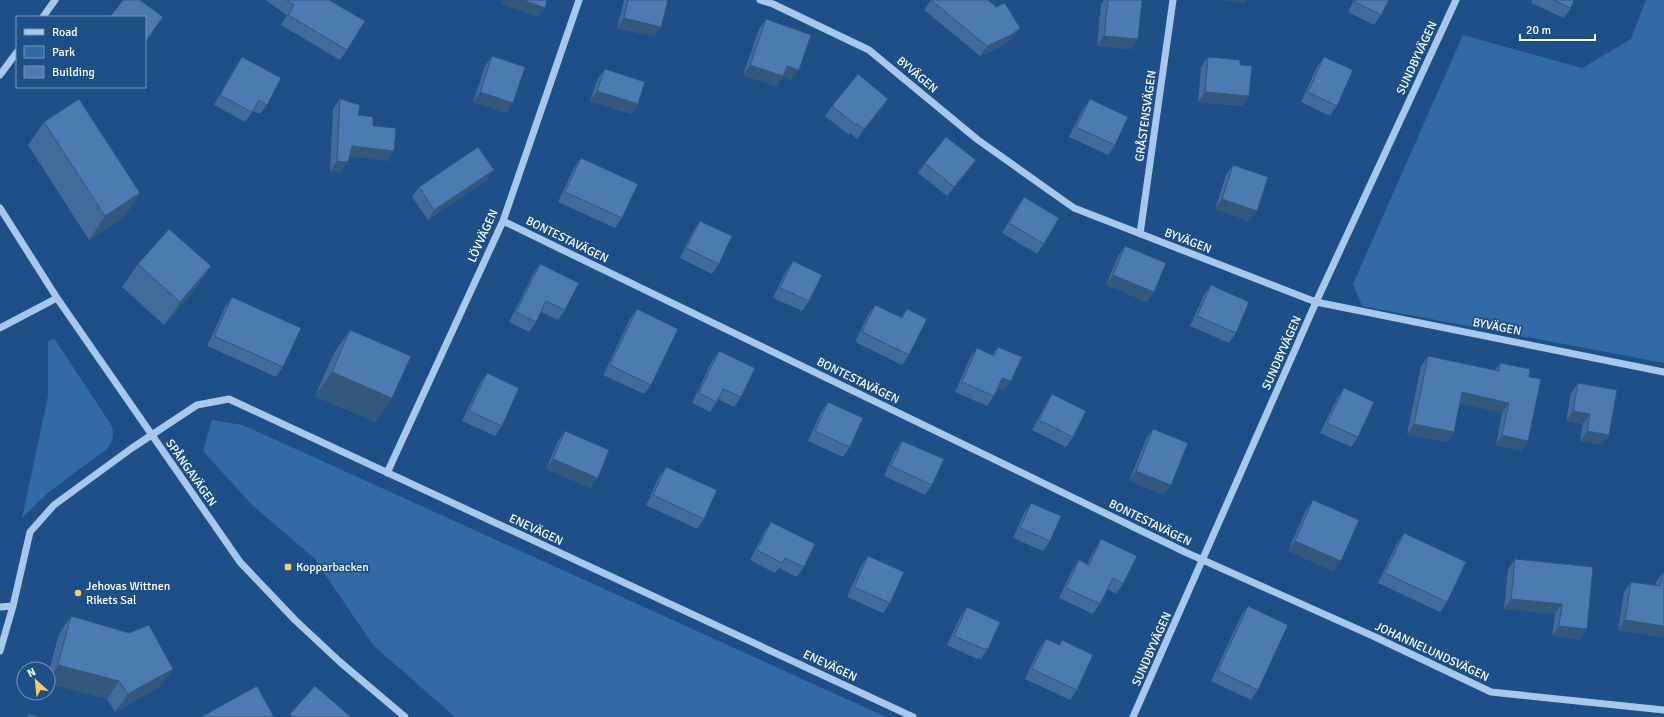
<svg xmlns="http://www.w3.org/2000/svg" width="1664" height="717" font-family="Signika,sans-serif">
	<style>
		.green { fill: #306aa7 }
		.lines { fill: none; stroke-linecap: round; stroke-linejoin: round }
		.minor { stroke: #a7c8ec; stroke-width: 7 }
		.wall { fill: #406b9a }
		.shaded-wall { fill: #34577d }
		.building { fill: #4a7cb3; stroke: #34577d }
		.poi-dot { fill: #fbcc66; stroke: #1d4f89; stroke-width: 1.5 }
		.labels { text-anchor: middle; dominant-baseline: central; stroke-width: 3.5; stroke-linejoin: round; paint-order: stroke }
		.street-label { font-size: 12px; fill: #fff; stroke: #1d4f89 }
		.poi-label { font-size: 12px; fill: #fff; stroke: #1d4f89; text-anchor: start }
	</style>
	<rect width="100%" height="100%" fill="#1d4f89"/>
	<path class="green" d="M1646 0H1664V363L1362 306 1353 284 1463 35 1582 68 1631 39Z
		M54 338 110 423C115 433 114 439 108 448L49 492 22 518 48 396V342Z
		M212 420 243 425 886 717H455L373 645 314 558 251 504 203 451Z"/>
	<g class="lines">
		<path class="minor" d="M760 0 773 4 869 50 978 140 1074 208 1316 302 1664 372
			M43 17 55 0
			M0 75 17 52
			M0 208 57 298 240 562 295 620 340 662 405 717
			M503 221 1185 552 1373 636 1491 692 1664 710
			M1140 234 1173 0
			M0 328 57 298
			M387 473 503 221 579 0
			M0 607 13 606
			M0 651 13 606 30 532 54 505 132 448 197 405 229 399 913 717
			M1133 717 1316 302 1456 0"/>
	</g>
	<path class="wall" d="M265 0H329L347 50 340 60 281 25 287 15Z
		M624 0H668L661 27 654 37 617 28Z
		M931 0 1020 28 1013 38 1004 45 980 56 924 10Z
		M1104 0H1142L1138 39 1131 49 1097 46 1101 4Z
		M1354 0H1389L1381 15 1374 25 1348 12Z
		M1532 0H1574L1571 8 1564 18 1531 3Z
		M766 19 792 80 783 77 776 86 743 75 759 29Z
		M492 56 513 103 506 113 473 102 485 66Z
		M242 57 267 105 260 114 253 111 245 122 214 105 235 67Z
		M1208 57 1240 65 1249 96 1242 106 1198 102 1201 67Z
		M1324 57 1337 106 1330 116 1301 102 1317 67Z
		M605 69 638 104 631 114 590 101 598 78Z
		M340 99 358 115 373 126 394 151 387 161 350 156 341 172 330 171 333 109Z
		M888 99 881 109 857 139 850 133 849 135 825 116 832 106Z
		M1090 99 1115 145 1108 155 1069 137 1083 109Z
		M44 122 140 193 124 217 89 240 28 145Z
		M581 158 622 218 615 228 558 202 574 168Z
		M976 160 969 170 947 196 918 173 925 163Z
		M1233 165 1257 211 1250 221 1215 209 1226 175Z
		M487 180 428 220 412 197 419 187Z
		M1024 197 1044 244 1037 254 1002 233 1017 207Z
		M700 221 719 264 712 274 680 258 693 231Z
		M1125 246 1147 302 1106 285 1118 256Z
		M793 261 809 301 802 311 773 298 786 271Z
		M138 264 211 266 195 290 164 325 122 287Z
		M540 264 565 310 558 320 541 312 536 322 529 332 509 322 533 274Z
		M1211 285 1236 333 1229 343 1190 326 1204 295Z
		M232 297 283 367 276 377 207 346 225 307Z
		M875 305 901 317 907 309 909 355 902 365 855 342 868 315Z
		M637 309 651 385 644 394 603 375 630 319Z
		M350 330 392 398 375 422 315 396 334 353Z
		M998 347 1004 391 997 389 994 396 987 406 955 392 970 358 977 348 992 355Z
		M719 351 741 397 734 407 718 399 710 412 692 403 712 361Z
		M1428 356 1495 370 1500 363 1529 377 1528 441 1521 451 1496 445 1502 413 1460 403 1454 432 1447 442 1407 434 1421 366Z
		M487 373 502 426 495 436 462 421 480 383Z
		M1578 383 1609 435 1602 445 1580 441 1583 424 1566 421 1571 393Z
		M1344 388 1358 437 1351 447 1320 433 1337 398Z
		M1052 394 1073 437 1066 447 1032 430 1046 404Z
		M828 402 850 447 843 457 808 441 821 412Z
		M1153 429 1164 495 1129 481 1146 439Z
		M565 431 591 488 546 469 558 441Z
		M902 441 932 485 925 495 884 476 895 451Z
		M666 467 704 519 697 529 646 505 659 477Z
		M1313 500 1334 571 1288 551 1306 510Z
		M1031 503 1050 541 1043 551 1013 538 1024 513Z
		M771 522 804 567 797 577 779 568 775 573 750 560 764 532Z
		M1404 533 1447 602 1440 612 1378 583 1397 543Z
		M1101 539 1123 584 1116 594 1107 589 1100 604 1093 614 1059 598 1072 570 1079 560 1087 564 1095 549Z
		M868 556 890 603 883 613 847 597 861 566Z
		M1515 559 1587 629 1580 639 1552 636 1555 614 1504 609 1508 569Z
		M1663 572 1664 637 1618 630 1624 592 1631 582 1655 586 1656 582Z
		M1248 606 1258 690 1251 700 1211 681 1241 616Z
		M967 607 988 649 981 659 978 658 977 659 947 645 960 617Z
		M71 616 129 633 173 669 160 687 115 712 107 699 48 683V674L59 634Z
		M1046 639 1059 645 1062 640 1077 690 1070 700 1025 679 1039 649Z"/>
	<path class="shaded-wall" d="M503 0H523L545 8 538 17 500 4Z
		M1218 0H1247L1245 3Z
		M624 18 661 27 654 37 617 28Z
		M1020 28 1013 38 1004 45 980 56 987 46Z
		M1104 36 1138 39 1131 49 1097 46Z
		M750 65 787 66 799 70 792 80 783 77 776 86 743 75Z
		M597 91 638 104 631 114 590 101Z
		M480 92 513 103 506 113 473 102Z
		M1205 92 1249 96 1242 106 1198 102Z
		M888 99 881 109 857 139 864 129Z
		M352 146 394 151 387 161 345 156Z
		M976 160 969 170 947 196 954 187Z
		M337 161 348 162 341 172 330 171Z
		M494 170 487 180 428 220 434 210Z
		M140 193 124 217 89 240 105 216Z
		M1222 199 1257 211 1250 221 1215 209Z
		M211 266 195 290 164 325 180 302Z
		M1113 275 1154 292 1147 302 1106 285Z
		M332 372 392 398 375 422 315 396Z
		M1002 378 1011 381 1004 391 995 388Z
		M1462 392 1509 403 1502 413 1455 402Z
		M1573 411 1590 414 1583 424 1566 421Z
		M1414 424 1454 432 1447 442 1407 434Z
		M1587 431 1609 435 1602 445 1580 441Z
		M1502 435 1528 441 1521 451 1496 445Z
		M553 459 598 478 591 488 546 469Z
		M1136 471 1171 485 1164 495 1129 481Z
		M1295 541 1341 561 1334 571 1288 551Z
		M1511 599 1562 604 1555 614 1504 609Z
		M1625 620 1664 626V637L1618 630Z
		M1559 626 1587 629 1580 639 1552 636Z
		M58 665 119 681 107 699 48 683V679Z
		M173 669 160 687 115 712 128 694Z"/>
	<path class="building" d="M123 0H140L163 17 145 42V17H110Z
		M286 0H329L365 21 347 50 288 15 294 5Z
		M523 0H547L545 8Z
		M628 0H668L661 27 624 18Z
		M931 0H988L996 7 1005 3 1020 28 1011 35 987 46Z
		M1108 0H1142L1138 39 1104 36Z
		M1356 0H1389L1381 15 1355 2Z
		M1553 0H1574L1571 8Z
		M766 19 811 35 799 70 787 66 783 76 750 65Z
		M492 56 525 67 513 103 480 92Z
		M242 57 281 78 267 105 259 100 252 112 220 95Z
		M1208 57 1240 60V65L1252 66 1249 96 1205 92Z
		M1324 57 1353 70 1337 106 1308 92Z
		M605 69 645 82 638 104 597 91Z
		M858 74 888 99 864 129 857 123 856 125 832 106Z
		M79 99 140 193 105 216 44 122Z
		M340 99 360 105 358 115 373 117V126L396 128 394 151 352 146 348 162 337 161Z
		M1090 99 1128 117 1115 145 1076 127Z
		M946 137 976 160 954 187 925 163Z
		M478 147 494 170 434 210 419 187Z
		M581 158 638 184 622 218 565 192Z
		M1233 165 1268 177 1257 211 1222 199Z
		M1024 197 1059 218 1044 244 1009 223Z
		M700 221 732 236 719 264 686 248Z
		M169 229 211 266 180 302 138 264Z
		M1125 246 1166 263 1154 292 1113 275Z
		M793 261 822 275 809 301 780 288Z
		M540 264 579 283 565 310 546 301 536 322 516 312Z
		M1211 285 1249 302 1236 333 1197 316Z
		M232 297 301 328 283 367 214 336Z
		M875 305 902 318 907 309 927 319 909 355 862 332Z
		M637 309 678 329 651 385 610 365Z
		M350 330 411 356 392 398 332 372Z
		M998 347 1022 357 1011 381 1002 378 994 396 962 382 977 348 994 356Z
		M719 351 755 368 741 397 723 389 717 402 699 393Z
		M1428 356 1499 371 1500 363 1530 369 1529 377 1541 379 1528 441 1502 435 1509 403 1462 392 1454 432 1414 424Z
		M487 373 519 388 502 426 469 411Z
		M1578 383 1617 390 1609 435 1587 431 1590 414 1573 411Z
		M1344 388 1374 402 1358 437 1327 423Z
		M1052 394 1086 411 1073 437 1039 420Z
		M828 402 863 418 850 447 815 431Z
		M1153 429 1188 443 1171 485 1136 471Z
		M565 431 609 450 598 478 553 459Z
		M902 441 944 459 932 485 891 466Z
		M666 467 717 490 704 519 653 495Z
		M1313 500 1359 520 1341 561 1295 541Z
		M1031 503 1061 516 1050 541 1020 528Z
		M771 522 815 544 804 567 785 558 782 563 757 550Z
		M1404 533 1466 562 1447 602 1385 573Z
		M1101 539 1137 556 1123 584 1113 578 1100 604 1066 588 1079 560 1089 565Z
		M868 556 904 572 890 603 854 587Z
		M1515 559 1593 567 1587 629 1559 626 1562 604 1511 599Z
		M1663 572H1664V626L1625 620 1631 582 1660 586Z
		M1248 606 1288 625 1258 690 1218 671Z
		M967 607 1000 622 988 649 985 648 984 649 954 636Z
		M71 616 129 633 149 625 173 669 128 694 119 681 58 665Z
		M1046 639 1060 645 1062 640 1093 655 1077 690 1032 669Z
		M257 686 274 717H201Z
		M315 686 351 717H293L290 714Z
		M28 714 41 717H27Z"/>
	<g class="poi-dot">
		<rect x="284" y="563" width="8" height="8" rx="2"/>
		<circle cx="78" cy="593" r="4"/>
	</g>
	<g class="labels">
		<g class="street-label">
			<text transform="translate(1417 58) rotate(-65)">SUNDBYVÄGEN</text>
			<text transform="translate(917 75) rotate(40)">BYVÄGEN</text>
			<text transform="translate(1146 116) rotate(-82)">GRÅSTENSVÄGEN</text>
			<text transform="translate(483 236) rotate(-66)">LÖVVÄGEN</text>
			<text transform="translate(567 240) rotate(26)">BONTESTAVÄGEN</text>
			<text transform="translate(1188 241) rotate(21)">BYVÄGEN</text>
			<text transform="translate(1497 327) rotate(11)">BYVÄGEN</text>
			<text transform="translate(1282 353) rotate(-66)">SUNDBYVÄGEN</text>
			<text transform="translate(858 381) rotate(26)">BONTESTAVÄGEN</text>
			<text transform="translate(191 473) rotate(55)">SPÅNGAVÄGEN</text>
			<text transform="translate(1150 523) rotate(26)">BONTESTAVÄGEN</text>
			<text transform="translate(536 530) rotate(25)">ENEVÄGEN</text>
			<text transform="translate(1152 649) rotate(-66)">SUNDBYVÄGEN</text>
			<text transform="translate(1432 652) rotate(25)">JOHANNELUNDSVÄGEN</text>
			<text transform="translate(830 666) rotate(25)">ENEVÄGEN</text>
		</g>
		<g class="poi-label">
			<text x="296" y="567">Kopparbacken</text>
			<text x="86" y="586">Jehovas Wittnen<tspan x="86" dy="14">Rikets Sal</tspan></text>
		</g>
	</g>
	<rect x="16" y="16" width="130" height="72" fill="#1d4f89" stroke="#7795b8"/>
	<rect x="24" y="29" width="20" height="6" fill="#a7c8ec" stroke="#7795b8"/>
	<text x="52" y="36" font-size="12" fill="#ffffff">Road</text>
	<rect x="24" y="46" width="20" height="12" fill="#306aa7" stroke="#7795b8"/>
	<text x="52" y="56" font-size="12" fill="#ffffff">Park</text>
	<rect x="24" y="66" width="20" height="12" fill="#4a7cb3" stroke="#7795b8"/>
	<text x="52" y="76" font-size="12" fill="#ffffff">Building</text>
	<g transform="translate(36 681) rotate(333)"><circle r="19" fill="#1d4f89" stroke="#7795b8"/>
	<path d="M0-3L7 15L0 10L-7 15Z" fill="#fbcc66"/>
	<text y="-6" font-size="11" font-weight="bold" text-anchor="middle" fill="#ffffff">N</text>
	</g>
	<path d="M1520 34v6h75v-6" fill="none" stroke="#ffffff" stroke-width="2"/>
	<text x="1526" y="34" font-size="12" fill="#ffffff" stroke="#1d4f89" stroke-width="3" paint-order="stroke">20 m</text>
</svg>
